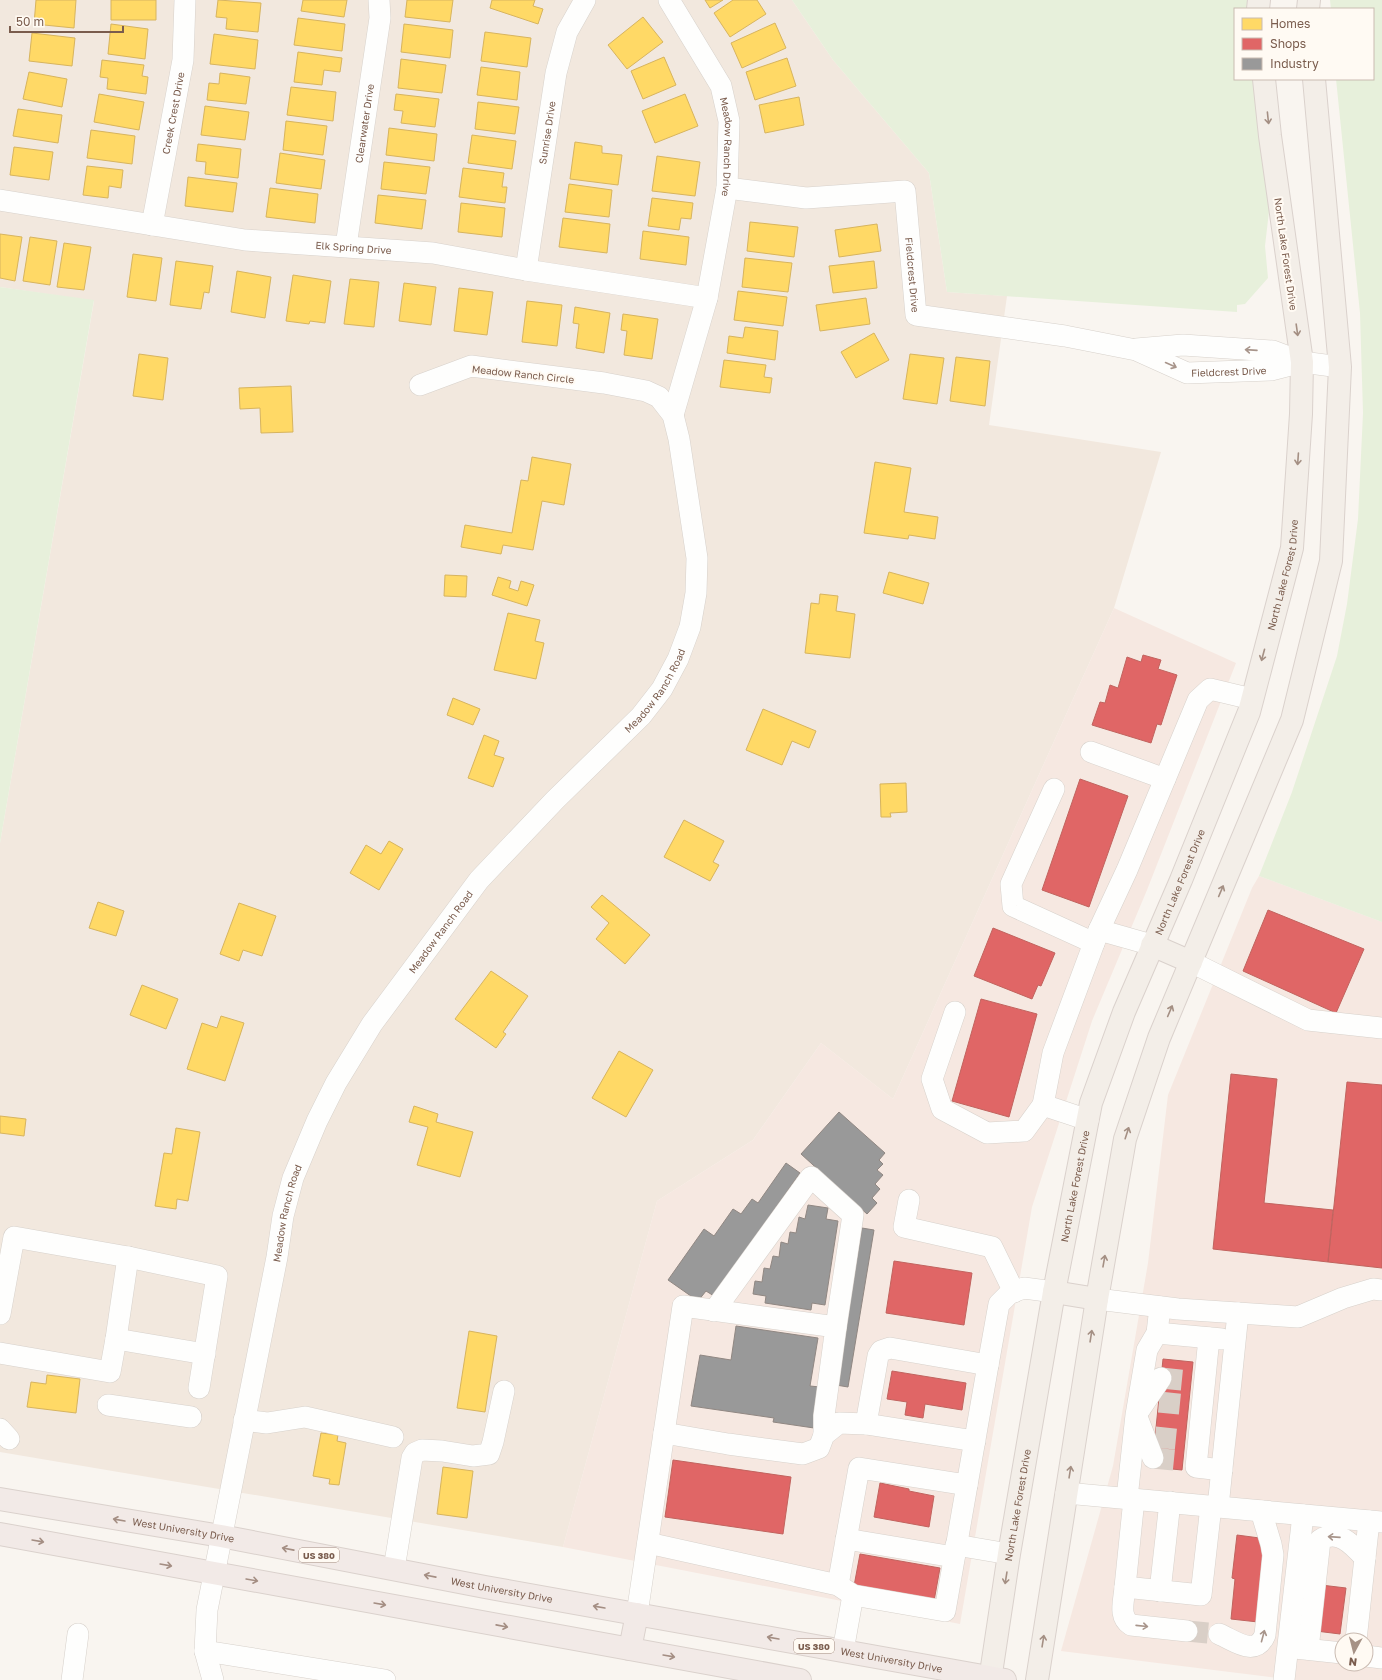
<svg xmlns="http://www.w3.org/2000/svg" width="1382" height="1680" font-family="'Golos Text',sans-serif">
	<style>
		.residential { fill: #f2e8de }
		.commercial { fill: #f6e8e1; fill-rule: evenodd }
		.green { fill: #e7f0db }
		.homes { fill: #ffd966; stroke: #d7b45e }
		.shops { fill: #e06666; stroke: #c1635e }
		.industry { fill: #999; stroke: #908782 }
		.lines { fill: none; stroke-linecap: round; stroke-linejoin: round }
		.minor-tunnel { stroke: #d9cfc7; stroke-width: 21; stroke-dasharray: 21 10; stroke-linecap: butt }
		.minor-casing { stroke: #d7d1cb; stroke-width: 22 }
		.major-casing { stroke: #dad1cc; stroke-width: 24 }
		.highway-casing { stroke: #dad1cc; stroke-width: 24 }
		.minor { stroke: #fefefd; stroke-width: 21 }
		.major { stroke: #f3eee8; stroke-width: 22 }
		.highway { stroke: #f2eae7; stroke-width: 22 }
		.oneway { stroke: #a48f83 }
		.oneway2 { stroke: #a8958b }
		.oneway3 { stroke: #a48e83 }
		.labels { text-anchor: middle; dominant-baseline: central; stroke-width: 4; stroke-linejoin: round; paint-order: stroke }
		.shield { fill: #fffaf3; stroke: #a28b7f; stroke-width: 1 }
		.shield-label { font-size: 9px; font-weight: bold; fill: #7a5c4d }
		.street-label { font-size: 10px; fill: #7a5c4d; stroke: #fffaf3 }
	</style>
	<rect width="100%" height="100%" fill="#f9f5f0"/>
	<path class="residential" d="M0 0H792L833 60 929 173 947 292 1007 296 989 425 1161 452 1114 608 893 1099 821 1043 753 1140 657 1201 563 1547 0 1452V843L94 301 0 287Z"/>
	<path class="commercial" d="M1114 608 1236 663 1147 890 1092 1021 1032 1207 960 1624 563 1547 657 1201 753 1140 821 1043 893 1099Z
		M1259 876 1382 922V1680H1295L1061 1651 1113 1466 1148 1263 1168 1095 1252 888ZM1342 1640H1366V1664H1342Z"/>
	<path class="green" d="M792 0H1252V9H1235V79H1256L1271 194 1265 246 1268 278 1245 304 1237 305V312L947 292 929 173 833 60Z
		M1330 0H1382V922L1259 876 1292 792 1337 656 1347 604 1358 519 1363 413 1360 313 1336 79H1373V9H1331Z
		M0 287 94 300 0 843Z"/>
	<path class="homes" d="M36 0H76L74 28 34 24Z
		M111 0H156V20H111Z
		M218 0 261 3 258 32 226 29 227 18 216 17Z
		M303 0H347L344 17 301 11Z
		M407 0H453L450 22 405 17Z
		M492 0H535L533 6 543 9 538 24 490 8Z
		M705 0H723L710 8Z
		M733 0H757L766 14 730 37 714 13Z
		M643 17 663 42 627 69 608 45Z
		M298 18 345 24 342 51 294 45Z
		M775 23 786 48 742 68 731 43Z
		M111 24 148 29 145 59 108 54Z
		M404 24 453 30 450 58 401 52Z
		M485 32 531 38 527 67 481 61Z
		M32 33 75 38 72 66 29 61Z
		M214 34 258 40 255 69 210 64Z
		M298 52 342 58 340 72 324 70 322 85 294 82Z
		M664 57 676 85 643 99 631 71Z
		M787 58 796 86 755 100 746 72Z
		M401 59 446 65 442 93 398 88Z
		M102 60 144 65 142 76 148 77 146 94 107 89 108 78 100 77Z
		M481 67 520 72 517 100 477 95Z
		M29 72 67 79 62 107 23 99Z
		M220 73 250 77 246 104 207 100 209 83 219 84Z
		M291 87 336 92 333 121 287 115Z
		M99 94 144 102 139 130 94 122Z
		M396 94 439 99 435 127 401 123 403 111 394 110Z
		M685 94 698 126 655 143 642 111Z
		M799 97 804 125 765 133 759 105Z
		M478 102 519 107 515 134 475 129Z
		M205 106 249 112 245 140 201 135Z
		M18 109 62 115 58 143 13 136Z
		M286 121 327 126 323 155 283 150Z
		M389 128 437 134 434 161 386 155Z
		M91 130 135 136 132 164 87 158Z
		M472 135 516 141 512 169 468 163Z
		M575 142 602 146V153L622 155 618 185 570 179Z
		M198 144 241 149 238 178 205 174 206 162 196 161Z
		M14 147 53 152 49 180 10 175Z
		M280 153 325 160 321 189 276 183Z
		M657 156 700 162 695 196 652 191Z
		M384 162 430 167 426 194 381 189Z
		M87 166 123 170 121 188 109 186 108 198 83 195Z
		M463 168 504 173 502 187H507L505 203 459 197Z
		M188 177 237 183 233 212 185 206Z
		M569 184 612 190 609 217 565 212Z
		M270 188 318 194 315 223 266 217Z
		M378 195 426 200 422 229 375 223Z
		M652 198 693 203 691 219 681 218 679 230 648 226Z
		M461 203 505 208 502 237 458 232Z
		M563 218 610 224 607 253 559 247Z
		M750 222 798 227 794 257 747 251Z
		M877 224 881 251 839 257 835 230Z
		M643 231 689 237 686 265 640 259Z
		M0 234 22 237 15 281 0 278Z
		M30 237 57 241 50 285 23 281Z
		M64 243 91 247 84 290 57 287Z
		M133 254 162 258 156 301 127 297Z
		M745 258 792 263 788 292 742 287Z
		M176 261 213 266 209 293 204 292 201 309 170 305Z
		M874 261 877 288 833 293 829 266Z
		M237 271 271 277 265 318 231 312Z
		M293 275 331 281 325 323 310 321 309 324 286 321Z
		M350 279 379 282 374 327 344 324Z
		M404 283 436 287 431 325 399 321Z
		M459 288 493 292 487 335 454 331Z
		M738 291 787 297 783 326 734 320Z
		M866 298 870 324 820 331 816 305Z
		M527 301 562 305 557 346 522 342Z
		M575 307 610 313 604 353 576 348 579 324 573 323Z
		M623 314 658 319 652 359 624 355 627 331 621 330Z
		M745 327 778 331 775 360 727 353 729 336 743 338Z
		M874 333 889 360 856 378 841 352Z
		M139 354 168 358 163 400 133 396Z
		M910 354 944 358 937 404 903 399Z
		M956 357 990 361 985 406 950 401Z
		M724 360 766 365 764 377 772 378 770 393 720 387Z
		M291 386 293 432 261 433 260 408 240 409 239 388Z
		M532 457 571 464 564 505 542 501 533 550 503 545 501 554 461 547 465 525 512 533 521 480 528 481Z
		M875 462 911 468 904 512 938 517 935 539 909 535 908 539 864 533Z
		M889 572 929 583 923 604 883 593Z
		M445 575 467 576 466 597 444 596Z
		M498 577 511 581 509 588 518 591 521 581 534 585 527 606 492 595Z
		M820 594 838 596 836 611 855 614 850 658 805 653 811 603 819 604Z
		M508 613 540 620 535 641 544 643 536 679 494 670Z
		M453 698 480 709 473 725 447 715Z
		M763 709 816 731 809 748 792 741 782 765 746 750Z
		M484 735 499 741 494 755 504 758 493 787 468 778Z
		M906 783 907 812 890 813 891 817H881L880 784Z
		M684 820 724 841 713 862 719 865 710 881 664 857Z
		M389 841 403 849 379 890 350 873 366 845 381 854Z
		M602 895 650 935 625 964 596 939 609 923 591 907Z
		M98 902 124 911 116 936 89 928Z
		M239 903 276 916 262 956 243 950 239 961 220 954Z
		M491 971 528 996 503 1032 506 1034 496 1048 455 1019Z
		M142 985 178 999 166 1029 130 1015Z
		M221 1016 244 1023 225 1081 187 1069 202 1023 217 1028Z
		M619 1051 653 1070 626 1117 592 1098Z
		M414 1106 438 1114 436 1122 473 1132 460 1177 417 1165 428 1127 409 1122Z
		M0 1116 26 1119 24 1136 0 1133Z
		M176 1128 200 1132 188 1201 177 1199 176 1209 155 1206 164 1153 172 1154Z
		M469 1331 497 1336 485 1412 457 1408Z
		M47 1375 80 1379 76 1413 27 1407 31 1382 46 1384Z
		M321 1433 338 1435 337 1441 346 1443 339 1485 329 1484 330 1479 313 1476Z
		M443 1467 473 1471 467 1518 437 1514Z"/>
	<path class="shops" d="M1143 655 1161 660 1158 669 1177 675 1161 725 1157 724 1151 743 1092 725 1100 702 1105 703 1110 685 1118 688 1127 657 1141 662Z
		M1080 779 1128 796 1089 907 1042 890Z
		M1268 910 1364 949 1336 1013 1243 971Z
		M993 928 1055 953 1041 986 1038 985 1032 999 974 976Z
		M981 999 1037 1014 1009 1117 952 1101Z
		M1231 1074 1277 1079 1264 1203 1333 1210 1328 1262 1213 1249Z
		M1347 1082 1382 1085V1268L1328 1262Z
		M894 1261 972 1273 964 1325 886 1313Z
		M1163 1359 1193 1362 1182 1470 1152 1467Z
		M892 1371 966 1383 962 1410 925 1404 923 1418 905 1415 907 1402 887 1399Z
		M673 1460 791 1477 783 1534 665 1517Z
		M880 1483 909 1489V1491L934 1496 929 1527 874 1517Z
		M1237 1535 1267 1539 1258 1622 1231 1619 1235 1579 1232 1578Z
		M860 1554 940 1568 934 1601 854 1586Z
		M1321 1585 1346 1588 1340 1634 1316 1631Z"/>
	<path class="industry" d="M839 1112 885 1153 879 1160 883 1164 877 1170 883 1175 875 1184 880 1189 872 1198 877 1203 867 1214 801 1154Z
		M786 1163 800 1173 714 1296 706 1291 698 1301 668 1280 704 1229 714 1236 733 1209 741 1214 752 1199 758 1203Z
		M808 1205 828 1208 826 1219 838 1221 825 1305 812 1303 811 1310 765 1303 766 1296 753 1294 755 1281 762 1282 764 1268 770 1269 773 1256 779 1257 781 1242 788 1244 790 1232 796 1233 799 1217 805 1219Z
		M862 1228 874 1230 848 1387 836 1385Z
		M736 1326 818 1338 810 1386 820 1387 814 1428 773 1422 774 1418 691 1406 700 1355 731 1360Z"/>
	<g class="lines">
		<path class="minor-tunnel" d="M1161 1378 1191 1381
			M1159 1402 1189 1405
			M1155 1437 1185 1440
			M1153 1458 1183 1461
			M1187 1631 1219 1634"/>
		<g class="minor-casing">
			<g id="minor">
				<path id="s1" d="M669 0 721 86 729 121 727 188 707 298 673 415"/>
				<path id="s2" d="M727 188 806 198 905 191 916 315 1065 336 1136 350 1187 373 1271 370 1302 362"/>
				<path id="s3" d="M0 200 245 240 433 253 526 270 707 298"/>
				<path id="s4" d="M152 225 183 60 185 0"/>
				<path id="s5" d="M346 246 380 18 379 0"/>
				<path id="s6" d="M526 270 556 73 567 32 585 0"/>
				<path d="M1136 349 1183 345 1273 351 1302 362 1340 367"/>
				<path d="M1091 752 1165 779"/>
				<path d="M1054 789 1011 884 1013 906 1094 943"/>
				<path d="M1099 930 1127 870 1198 700 1210 689 1252 699"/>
				<path d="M1191 962 1308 1020 1382 1028"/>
				<path d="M955 1012 932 1079 942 1109 987 1133 1024 1131 1043 1105"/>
				<path d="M1088 1120 1043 1105 1053 1053 1094 943 1099 930 1152 945"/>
				<path d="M909 1200 904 1227 992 1247 1014 1292"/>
				<path d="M128 1257 116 1339 205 1354"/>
				<path d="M1097 1299 1178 1309 1298 1317 1343 1298 1373 1289 1382 1290"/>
				<path d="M714 1311 811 1177 853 1215 836 1327"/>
				<path d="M0 1314 14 1237 128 1257 217 1276 199 1388"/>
				<path d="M1157 1333 1222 1339"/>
				<path d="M1209 1338 1196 1467 1222 1470"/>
				<path d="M0 1353 110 1372 116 1339"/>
				<path d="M988 1365 999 1304 1010 1293 1024 1288 1054 1292"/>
				<path d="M108 1405 191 1417"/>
				<path d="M1140 1409 1161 1378"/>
				<path d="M1137 1417 1153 1458"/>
				<path d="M244 1420 267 1423 305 1417 393 1437"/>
				<path d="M866 1424 975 1441"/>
				<path d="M0 1429 9 1439"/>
				<path d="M664 1433 683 1306 836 1327 824 1416V1435"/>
				<path d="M1066 1493 1382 1522"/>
				<path d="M1127 1498 1136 1415 1147 1350 1157 1333 1160 1307"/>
				<path d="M1134 1499 1125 1587 1201 1595 1211 1506"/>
				<path d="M1218 1507 1238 1313"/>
				<path d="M846 1539 954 1557"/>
				<path d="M648 1543 838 1585 853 1595 945 1611 967 1485"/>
				<path d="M956 1545 1009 1554"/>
				<path d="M394 1569 412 1458 415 1453 422 1450 442 1451 473 1456 489 1454 493 1442 504 1391"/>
				<path d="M1125 1587C1124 1601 1118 1617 1131 1625L1187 1631"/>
				<path d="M1160 1591 1170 1502"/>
				<path d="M637 1614 664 1433 728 1444 803 1454 819 1448 824 1435 839 1423 866 1424 878 1356 881 1351 890 1348 988 1365 967 1485 859 1468 838 1585"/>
				<path d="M1219 1634C1234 1640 1255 1658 1265 1635L1273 1555 1271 1544 1261 1511"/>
				<path d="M1356 1640 1369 1521"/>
				<path d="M1295 1648 1342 1653"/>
				<path d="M1308 1649 1320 1540C1338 1528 1353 1545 1365 1558"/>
				<path d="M205 1651 385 1680"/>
				<path d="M843 1651 853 1595"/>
				<path d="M1366 1656 1382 1658"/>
				<path d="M72 1680 78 1634"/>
				<path id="s7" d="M213 1680 205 1651 207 1610 277 1257 283 1216 293 1178 317 1121 336 1083 372 1024 479 880 555 800 641 716 662 689 678 659 690 627 696 593 697 558 679 439 673 415 659 397 646 391 604 383 471 366 420 385"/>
				<path d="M1284 1680 1303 1515"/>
			</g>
		</g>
		<g class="major-casing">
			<g id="major">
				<path d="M1258 9 1259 0"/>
				<path d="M1308 9 1309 0"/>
				<path d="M1152 945 1191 962"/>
				<path d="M1054 1292 1097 1299"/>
				<path id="s8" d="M990 1680 1009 1554 1054 1292 1091 1103 1124 1012 1181 880 1249 712 1292 548 1301 414 1302 362 1270 136 1264 79"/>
				<path d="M1037 1680 1097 1299 1125 1139 1159 1038 1292 720 1331 561 1340 367 1314 79"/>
			</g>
		</g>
		<g class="highway-casing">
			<g id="highway">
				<path id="s9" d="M0 1499 221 1536 485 1587 1005 1680"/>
				<path d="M0 1534 800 1680"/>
				<path d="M630 1649 637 1614"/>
			</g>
		</g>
		<use href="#minor" class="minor"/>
		<use href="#major" class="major"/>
		<use href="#highway" class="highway"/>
	</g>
	<defs><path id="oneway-shaft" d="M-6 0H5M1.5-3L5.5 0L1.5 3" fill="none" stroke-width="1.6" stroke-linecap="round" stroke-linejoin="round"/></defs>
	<g class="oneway">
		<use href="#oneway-shaft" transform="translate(1268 118) rotate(84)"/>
		<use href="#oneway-shaft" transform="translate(1297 330) rotate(82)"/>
		<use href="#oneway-shaft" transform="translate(1298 459) rotate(94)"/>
		<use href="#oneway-shaft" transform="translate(1263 655) rotate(105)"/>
		<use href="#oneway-shaft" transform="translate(1221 891) rotate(-67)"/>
		<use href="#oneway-shaft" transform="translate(1170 1011) rotate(-67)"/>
		<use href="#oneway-shaft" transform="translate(1127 1133) rotate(-72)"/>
		<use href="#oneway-shaft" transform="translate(1104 1261) rotate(-80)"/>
		<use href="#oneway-shaft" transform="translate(1091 1336) rotate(-81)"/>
		<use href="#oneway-shaft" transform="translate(1070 1472) rotate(-81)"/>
		<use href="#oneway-shaft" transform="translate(1006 1578) rotate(99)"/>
		<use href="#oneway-shaft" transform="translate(1043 1641) rotate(-81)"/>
	</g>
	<g class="oneway2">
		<use href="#oneway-shaft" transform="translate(1251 350) rotate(-176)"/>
		<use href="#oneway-shaft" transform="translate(1171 365) rotate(24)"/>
		<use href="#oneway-shaft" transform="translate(1334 1537) rotate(-176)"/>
		<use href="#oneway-shaft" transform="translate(1142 1626) rotate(6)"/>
		<use href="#oneway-shaft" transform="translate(1263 1636) rotate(-75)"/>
	</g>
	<g class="oneway3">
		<use href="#oneway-shaft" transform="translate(119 1520) rotate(-170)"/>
		<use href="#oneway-shaft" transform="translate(38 1541) rotate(10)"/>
		<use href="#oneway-shaft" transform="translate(288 1549) rotate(-169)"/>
		<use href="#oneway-shaft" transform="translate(166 1565) rotate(10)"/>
		<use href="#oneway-shaft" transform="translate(430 1576) rotate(-169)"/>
		<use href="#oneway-shaft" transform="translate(252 1580) rotate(10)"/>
		<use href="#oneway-shaft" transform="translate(380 1604) rotate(10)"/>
		<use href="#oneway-shaft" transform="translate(599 1607) rotate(-170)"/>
		<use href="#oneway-shaft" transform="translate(502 1626) rotate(11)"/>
		<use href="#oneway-shaft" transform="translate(773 1638) rotate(-170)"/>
		<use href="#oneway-shaft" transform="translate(669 1656) rotate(10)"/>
	</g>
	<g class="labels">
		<g class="shield">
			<rect x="299" y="1548" width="40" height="14" rx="3"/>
			<rect x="794" y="1639" width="40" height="14" rx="3"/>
		</g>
		<g class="shield-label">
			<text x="319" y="1555">US 380</text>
			<text x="814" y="1646">US 380</text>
		</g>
		<g class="street-label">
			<text stroke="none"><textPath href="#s4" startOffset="114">Creek Crest Drive</textPath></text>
			<text stroke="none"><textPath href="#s5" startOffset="124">Clearwater Drive</textPath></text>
			<text stroke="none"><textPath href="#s6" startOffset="139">Sunrise Drive</textPath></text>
			<text stroke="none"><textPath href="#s1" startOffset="162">Meadow Ranch Drive</textPath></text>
			<text stroke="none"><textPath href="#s3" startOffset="357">Elk Spring Drive</textPath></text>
			<text transform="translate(1286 254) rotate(82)">North Lake Forest Drive</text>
			<text stroke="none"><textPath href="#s2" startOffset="263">Fieldcrest Drive</textPath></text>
			<text stroke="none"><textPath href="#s2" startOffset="624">Fieldcrest Drive</textPath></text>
			<text transform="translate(523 374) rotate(6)">Meadow Ranch Circle</text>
			<text stroke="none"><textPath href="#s8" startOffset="1149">North Lake Forest Drive</textPath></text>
			<text stroke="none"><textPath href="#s7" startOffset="1124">Meadow Ranch Road</textPath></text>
			<text stroke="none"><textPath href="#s8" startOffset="824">North Lake Forest Drive</textPath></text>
			<text stroke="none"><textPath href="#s7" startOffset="800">Meadow Ranch Road</textPath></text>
			<text stroke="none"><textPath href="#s8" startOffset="501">North Lake Forest Drive</textPath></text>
			<text stroke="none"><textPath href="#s7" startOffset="476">Meadow Ranch Road</textPath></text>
			<text stroke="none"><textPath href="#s8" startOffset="177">North Lake Forest Drive</textPath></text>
			<text stroke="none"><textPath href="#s9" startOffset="186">West University Drive</textPath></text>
			<text stroke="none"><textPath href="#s9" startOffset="510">West University Drive</textPath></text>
			<text stroke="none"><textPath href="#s9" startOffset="906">West University Drive</textPath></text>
		</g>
	</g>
	<rect x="1234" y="8" width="140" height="72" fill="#fffaf3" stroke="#cabbb1"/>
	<rect x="1242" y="18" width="20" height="12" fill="#ffd966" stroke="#cabbb1"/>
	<text x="1270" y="28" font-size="12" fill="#7a5c4d">Homes</text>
	<rect x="1242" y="38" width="20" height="12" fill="#e06666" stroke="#cabbb1"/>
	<text x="1270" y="48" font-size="12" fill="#7a5c4d">Shops</text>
	<rect x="1242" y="58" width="20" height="12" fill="#999999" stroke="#cabbb1"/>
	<text x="1270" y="68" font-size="12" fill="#7a5c4d">Industry</text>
	<g transform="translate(1354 1652) rotate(187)"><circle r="19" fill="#fffaf3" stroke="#cabbb1"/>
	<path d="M0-3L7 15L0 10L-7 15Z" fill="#a69286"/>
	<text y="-6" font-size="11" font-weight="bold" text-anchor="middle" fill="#7a5c4d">N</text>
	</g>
	<path d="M10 26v6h113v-6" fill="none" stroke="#7a5c4d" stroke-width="2"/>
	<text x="16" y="26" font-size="12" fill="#7a5c4d" stroke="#fffaf3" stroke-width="3" paint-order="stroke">50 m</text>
</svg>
